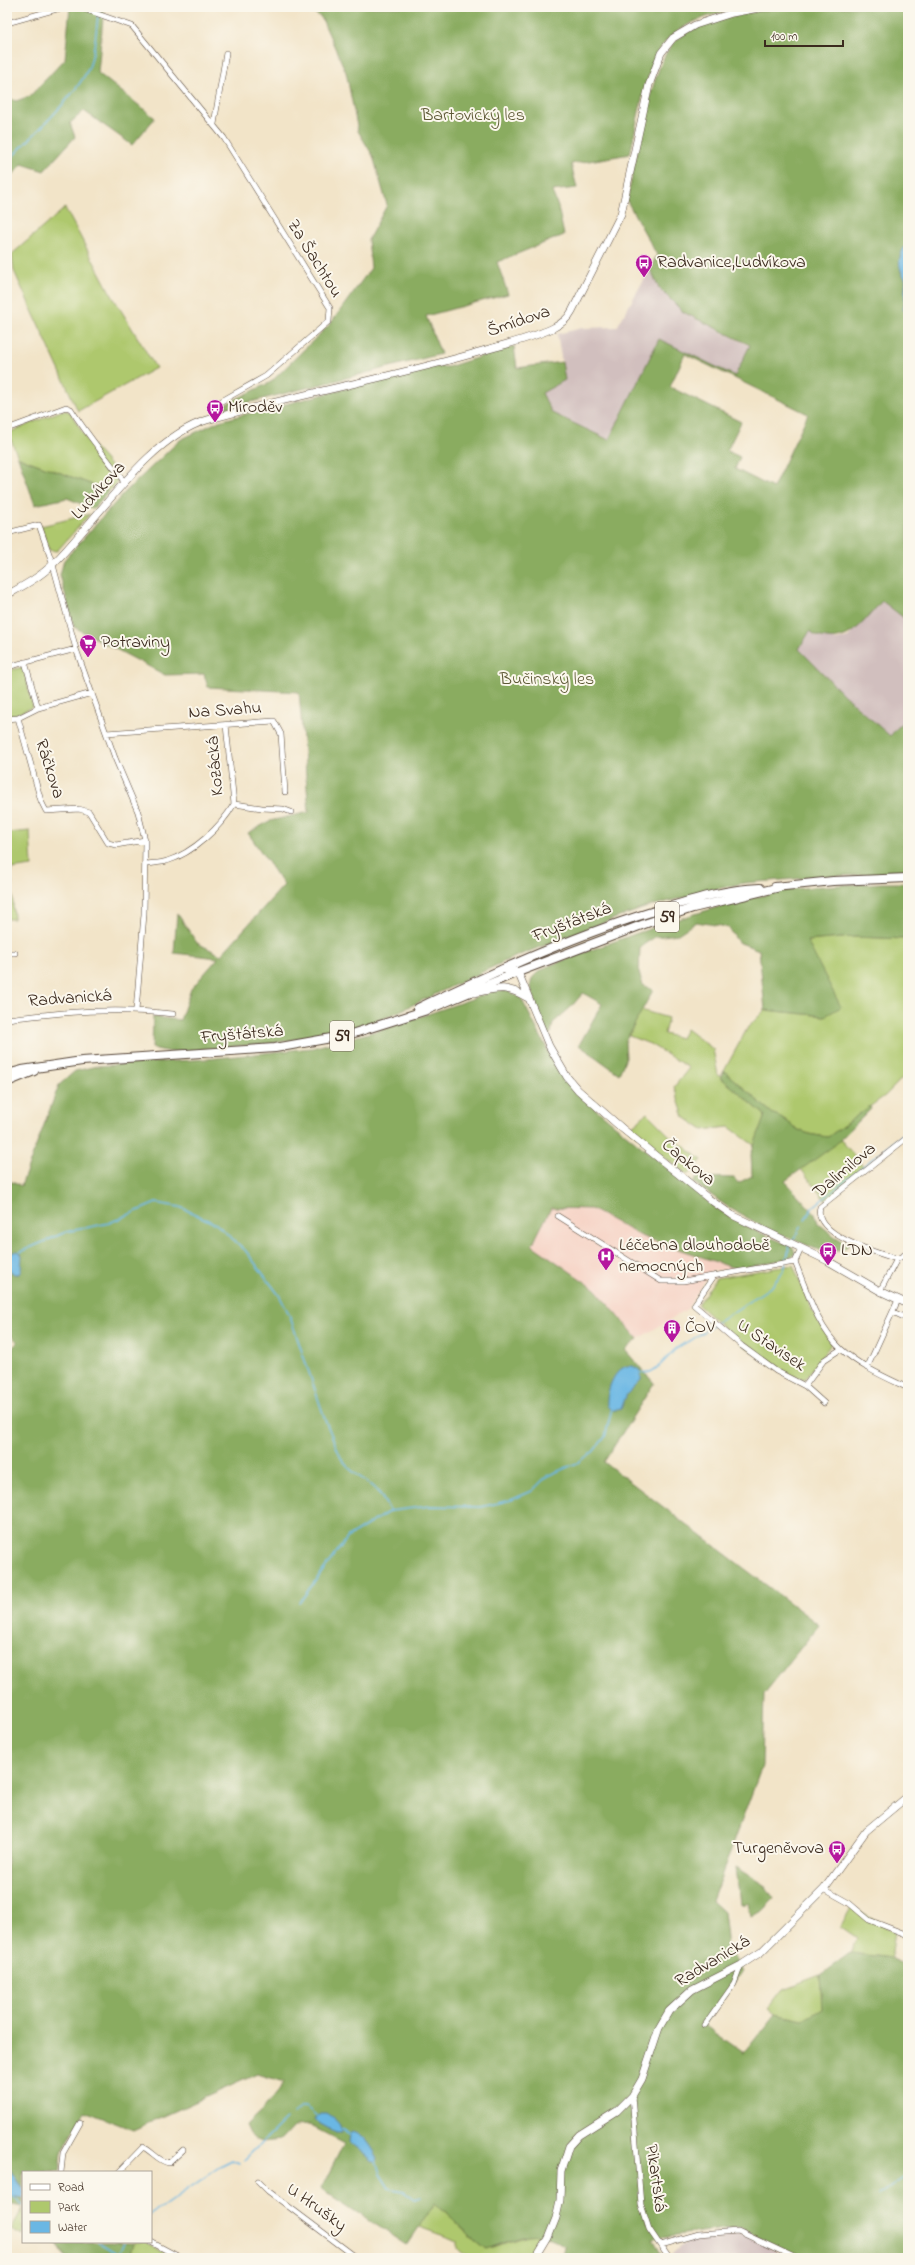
<svg xmlns="http://www.w3.org/2000/svg" width="915" height="2265" font-family="'Indie Flower',sans-serif">
	<style>
		.built { fill: #f6d2c4 }
		.industrial { fill: #d1bfbe }
		.green { fill: #aec86d; stroke: #747946 }
		.forest { fill: #8aac60; stroke: #626b3f; fill-rule: evenodd }
		.water { fill: #6ab7e4; stroke: #527081 }
		.lines { fill: none; stroke-linecap: round; stroke-linejoin: round }
		.stream { stroke: #6ab7e4; stroke-width: 1.5 }
		.street-casing { stroke: #564638; stroke-width: 6 }
		.secondary-casing { stroke: #564638; stroke-width: 8 }
		.primary-casing { stroke: #564638; stroke-width: 10 }
		.street { stroke: #fff; stroke-width: 5 }
		.secondary { stroke: #fff; stroke-width: 7 }
		.primary { stroke: #fff; stroke-width: 8 }
		.labels { text-anchor: middle; dominant-baseline: central; stroke-width: 4; stroke-linejoin: round; paint-order: stroke }
		.shield { fill: #fbf7ec; stroke: #75685c; stroke-width: 1 }
		.shield-label { font-size: 17px; font-weight: bold; fill: #3b2a1e }
		.park-label { font-size: 18px; fill: #5e5936; stroke: #fbf7ec }
		.street-label { font-size: 18px; fill: #3b2a1e; stroke: #fbf7ec }
		.poi-label { font-size: 18px; fill: #3b2a1e; stroke: #fbf7ec; text-anchor: start }
	</style>
	<rect width="100%" height="100%" fill="#fbf7ec"/>
	<filter id="ink" filterUnits="userSpaceOnUse"><feTurbulence type="fractalNoise" baseFrequency=".025" numOctaves="2"/><feDisplacementMap in="SourceGraphic" scale="8" xChannelSelector="R" yChannelSelector="G"/><feConvolveMatrix kernelMatrix="1 2 1 2 8 2 1 2 1" color-interpolation-filters="sRGB"/></filter>
	<filter id="wash" filterUnits="userSpaceOnUse"><feTurbulence type="fractalNoise" baseFrequency=".012" numOctaves="4" result="noise"/><feDisplacementMap in="SourceGraphic" scale="16" xChannelSelector="R" yChannelSelector="G"/><feGaussianBlur stdDeviation="0.9" result="paint"/><feColorMatrix in="noise" values="0 0 0 0 0 0 0 0 0 0 0 0 0 0 0 0 0 1.4 0 .05"/><feComposite in="paint" operator="in"/></filter>
	<g filter="url(#wash)">
		<rect width="100%" height="100%" fill="#f2e4c8"/>
		<path class="built" d="M551 1208 591 1209 643 1237 737 1269 711 1271 687 1309 638 1339 595 1289 531 1245Z"/>
		<path class="industrial" d="M650 269 659 288 683 312 750 346 735 376 659 339 609 440 552 413 542 393 565 380 557 334 582 328 617 327Z
			M882 601 908 621V716L890 736 844 695 799 649 810 631 816 636 837 640 848 637Z
			M737 2233 748 2236 789 2258H672L671 2256 690 2238Z"/>
		<path class="green" d="M65 208 110 292 156 368 78 411 14 271 12 254Z
			M63 410 70 412 87 440 104 458 120 479 109 491 18 457 8 433Z
			M90 514 57 551 49 550 41 526Z
			M23 667 33 707 14 715H7V671Z
			M30 831 32 866 11 869 14 919H7V833Z
			M853 937 908 939V1072L886 1095 828 1137C819 1136 805 1134 797 1129 788 1123 784 1117 773 1114L724 1071 748 1027 765 1010 825 1016 807 941Z
			M641 1010 668 1018 664 1034 681 1038 686 1029 713 1049 718 1075 765 1115 755 1146 729 1127 703 1130 684 1117 674 1087 689 1068 650 1044 629 1036Z
			M647 1113 671 1137 702 1160 687 1175 629 1129Z
			M841 1140 865 1168 825 1200 801 1169Z
			M793 1265 811 1308 832 1343 805 1379C770 1374 725 1328 698 1305L716 1278Z
			M851 1907 895 1932 891 1958 850 1953 857 1938 840 1926Z
			M820 1975 823 2009 803 2020 775 2014 768 2008 783 1989Z
			M435 2203 470 2236 487 2249 534 2234 544 2236 531 2258H468L458 2249V2241L419 2227Z
			M23 2208V2235L11 2229Z
			M134 2242H145L174 2258H130Z"/>
		<path class="forest" d="M70 7H104L98 73 155 118 132 145 84 111 70 123 75 137 44 171 22 164 7 182V153L13 144H7V97L16 101 30 96 65 59Z
			M304 7H743C719 13 691 19 672 35 646 56 638 121 630 154L571 164 577 188 552 191 558 207 564 235 497 262 508 294 426 316 441 354 223 409 226 404 271 382 331 323 371 268 368 240 387 205 373 156 358 131 346 72 321 17Z
			M791 7H908V248L905 246 901 272 906 280C904 289 906 299 903 309L908 316V621L882 601C867 617 852 642 827 638 820 637 816 636 810 631L799 649 844 695 890 736 908 716V873L833 876 744 883 712 890 647 907 589 928 512 958 385 1018 347 1030 274 1043 170 1052 152 1048 153 1017 180 1020 191 989 218 958 174 953 177 913 197 943 221 955 284 885 248 833 270 821 309 812 299 692 208 687 204 674 165 675 74 627 60 575 64 560 125 492 180 440 219 421 431 367H448L514 346 517 368 562 362 565 380 542 393 552 413 609 440 659 339 735 376 750 345 683 312 659 288 650 269 657 255 627 201C635 166 651 63 675 41 700 18 757 11 791 7ZM685 354 808 414 773 488 735 469 740 457 727 451 741 422 670 387Z
			M18 457 109 491 93 509 67 498 35 505Z
			M882 883H908V939L853 937 807 941 841 1007 825 1016 765 1010 759 950 738 942 728 927 696 922 678 934 655 937 640 947 639 973 643 985 653 990 625 1042 626 1058 619 1074 579 1045 602 1004 583 993 571 1007 553 1023 551 1033 548 1035C543 1023 525 987 533 977 536 973 542 970 546 967 623 938 698 909 779 892 812 885 848 885 882 883Z
			M497 990 508 991 521 998 557 1068 575 1092 716 1208 749 1228 793 1247 795 1253 790 1258 737 1269 643 1237 591 1209 551 1208 532 1245 595 1289 638 1339 625 1350 654 1383 604 1462 819 1625 764 1694 762 1766 712 1901 724 1912 728 1947 742 1971 704 2025 744 2053 775 2014 803 2020 822 2009 820 1975 850 1953 891 1958 908 1967V2258H800L739 2227 653 2238 663 2258H563L565 2246C535 2226 519 2239 487 2249L470 2236 435 2203 407 2245 321 2189 344 2143 309 2125 294 2126 281 2140C261 2142 254 2146 246 2125L264 2108 285 2082 257 2074 133 2130 85 2111 62 2152 60 2172H23V2190L7 2165V1353L18 1342 7 1332V1268L14 1274H19L11 1253 7 1259V1180L21 1186 59 1085 75 1071 97 1066 208 1059 312 1048 388 1028Z
			M724 1071 773 1114C784 1117 788 1123 797 1129 805 1134 819 1136 828 1137L870 1106 871 1109 835 1145 785 1181 815 1214 818 1223 834 1236 849 1245 841 1251 819 1250 769 1230 728 1207 693 1182 698 1177 734 1178 738 1183 752 1176 751 1154 765 1115 720 1077Z
			M736 1867 765 1885 774 1899 763 1910 751 1917 748 1903 740 1905Z
			M7 2196 23 2198V2207L7 2204Z
			M57 2242H134L130 2258H66Z"/>
		<path class="water" d="M905 246 908 248V316L903 309C906 299 904 290 906 280 898 268 897 259 905 246Z
			M18 1251 22 1255 21 1270 19 1274H14L7 1268C7 1259 8 1252 18 1251Z
			M627 1366H633L641 1371V1380L627 1394 621 1409C615 1411 612 1411 607 1406 606 1392 613 1370 627 1366Z
			M320 2114H327C333 2118 342 2123 341 2132H335L315 2121 314 2119Z
			M353 2131C364 2133 373 2149 378 2158L377 2161H373L349 2141 350 2133Z
			M7 2165 23 2190V2198L7 2196Z"/>
		<g class="lines">
			<path class="stream" d="M97 7 98 11
				M7 162C29 139 78 94 89 67 95 51 96 32 98 15
				M805 1219 813 1207 908 1130
				M792 1242 801 1226
				M20 1252 66 1232 109 1223 156 1203 180 1207 216 1224 245 1250 279 1295 289 1314 326 1422 341 1458 351 1470 378 1491 390 1511 430 1506 481 1507 511 1500 532 1491 547 1476 577 1463 593 1452 605 1437 612 1408
				M640 1373C643 1372 647 1373 650 1372 664 1367 671 1347 690 1341L772 1286 784 1270 790 1245
				M299 1603 348 1537 390 1511
				M293 2114 302 2107H306L318 2117
				M341 2129 350 2134
				M244 2160 286 2119
				M376 2160 380 2174 389 2188 404 2191 415 2199 422 2197
				M11 2195 23 2206
				M878 2195 908 2175
				M151 2215 222 2165 232 2160 239 2163
				M98 2242 118 2254
				M117 2258 124 2242"/>
		</g>
	</g>
	<g filter="url(#ink)">
		<g class="lines">
			<g class="street-casing">
				<path id="street" d="M78 7 132 26 224 138 330 308 329 321 266 376 218 403V417
					M7 23 64 7
					M214 124 226 53
					M7 429 66 407 71 409C87 435 107 458 125 483
					M7 533 39 525 53 565 76 649 115 758 138 812 145 840 144 914 136 1011
					M25 662 38 708
					M7 667 76 649
					M18 718 38 708 92 693
					M7 719 18 718 41 801 46 811 79 809 89 812 108 843 116 845 145 840
					M226 725 234 804
					M106 733 274 721 281 734 285 792
					M146 864C153 863 161 863 167 861 193 853 221 827 234 804L262 808 283 809 291 812
					M7 953H15
					M7 1019C64 1012 115 1007 173 1014
					M558 1216 661 1281H683L795 1262
					M801 1249 795 1262C807 1291 817 1327 841 1349 861 1367 885 1377 908 1388
					M897 1259C878 1253 812 1235 820 1207L908 1137
					M714 1276 694 1305 742 1346 776 1371 805 1386 824 1403
					M880 1291 897 1259 908 1253
					M893 1312 908 1319
					M867 1368 898 1300
					M805 1386 824 1360 841 1349
					M824 1889 849 1903 869 1920 908 1935
					M705 2025 734 1984 741 1965
					M632 2096 641 2204 649 2229 669 2258
					M61 2172 63 2153 80 2123
					M119 2172 143 2147C152 2151 159 2162 169 2163L183 2150
					M258 2181 268 2191 357 2258
					M151 2242 181 2258
					M660 2245 699 2234 738 2231 796 2258"/>
			</g>
			<g class="secondary-casing">
				<path id="secondary" d="M7 595C23 586 40 577 53 564 97 521 147 438 207 420 295 395 384 379 472 354 498 346 528 340 553 328 561 324 568 319 572 311L621 214 649 85 661 53 673 38 695 25 732 13 764 7
					M502 969 518 972 549 1046 567 1077 578 1090 624 1130 709 1199 732 1215 828 1261 880 1291 908 1304
					M474 993C498 988 506 985 528 998
					M536 2258 548 2238 556 2218 560 2200 561 2171 569 2146 579 2135 617 2111 632 2096 642 2079 659 2028 669 2011 692 1990 741 1965 761 1952 824 1889 866 1831 908 1796"/>
			</g>
			<g class="primary-casing">
				<path id="primary" d="M775 887 833 881 908 878
					M418 1008C499 970 581 932 668 907 698 898 728 889 760 888
					M7 1074 22 1070 82 1061 275 1048 348 1035 427 1010 518 972 647 923 693 908 780 887
					M7 1082 34 1071"/>
			</g>
			<use href="#street" class="street"/>
			<use href="#secondary" class="secondary"/>
			<use href="#primary" class="primary"/>
		</g>
	</g>
	<defs>
		<g id="bus-pin" transform="scale(0.9)"><path d="M0 17L-7.5 6A9.5 9.5 0 1 1 7.5 6Z" fill="#b5179e" stroke="#fbf7ec"/><path d="M-5-6H5V4H4V6H2V4H-2V6H-4V4H-5ZM-3.5-4V0h7V-4ZM-3.5 1.2v1.5H-2V1.2ZM2 1.2v1.5H3.5V1.2Z" fill="#fff"/></g>
		<g id="supermarket-pin" transform="scale(0.9)"><path d="M0 17L-7.5 6A9.5 9.5 0 1 1 7.5 6Z" fill="#b5179e" stroke="#fbf7ec"/><path d="M-6-5.5h2.5l.6 2H6L4.5 2H-2.5L-4.4-4H-6ZM-1.5 3.2a1.3 1.3 0 1 0 .1 0ZM3 3.2a1.3 1.3 0 1 0 .1 0Z" fill="#fff"/></g>
		<g id="hospital-pin" transform="scale(0.9)"><path d="M0 17L-7.5 6A9.5 9.5 0 1 1 7.5 6Z" fill="#b5179e" stroke="#fbf7ec"/><path d="M-5-5h3v3.5h4V-5h3V5h-3V1.5h-4V5h-3Z" fill="#fff"/></g>
		<g id="building-pin" transform="scale(0.9)"><path d="M0 17L-7.5 6A9.5 9.5 0 1 1 7.5 6Z" fill="#b5179e" stroke="#fbf7ec"/><path d="M-4-6H4V6H1V3H-1V6H-4ZM-2.5-4.3h1.7v1.8h-1.7ZM.8-4.3h1.7v1.8H.8ZM-2.5-1h1.7V.8h-1.7ZM.8-1h1.7V.8H.8Z" fill="#fff"/></g>
	</defs>
	<g fill-rule="evenodd">
		<use href="#bus-pin" x="644" y="263"/>
		<use href="#bus-pin" x="215" y="408"/>
		<use href="#supermarket-pin" x="88" y="643"/>
		<use href="#bus-pin" x="828" y="1251"/>
		<use href="#hospital-pin" x="606" y="1256"/>
		<use href="#building-pin" x="672" y="1328"/>
		<use href="#bus-pin" x="837" y="1849"/>
	</g>
	<g class="labels">
		<g class="shield">
			<rect x="655" y="902" width="24" height="30" rx="3"/>
			<rect x="330" y="1021" width="24" height="30" rx="3"/>
		</g>
		<g class="shield-label">
			<text x="667" y="917">59</text>
			<text x="342" y="1036">59</text>
		</g>
		<g class="park-label">
			<text x="473" y="116">Bartovický les</text>
			<text x="547" y="680">Bučinský les</text>
		</g>
		<g class="street-label">
			<text transform="translate(314 259) rotate(58)">Za Šachtou</text>
			<text transform="translate(519 322) rotate(-19)">Šmídova</text>
			<text transform="translate(99 491) rotate(-48)">Ludvíkova</text>
			<text transform="translate(225 711) rotate(-4)">Na Svahu</text>
			<text transform="translate(216 766) rotate(-95)">Kozácká</text>
			<text transform="translate(49 769) rotate(72)">Ráčkova</text>
			<text transform="translate(572 923) rotate(-21)">Fryštátská</text>
			<text transform="translate(70 999) rotate(-4)">Radvanická</text>
			<text transform="translate(242 1035) rotate(-5)">Fryštátská</text>
			<text transform="translate(688 1163) rotate(39)">Čapkova</text>
			<text transform="translate(845 1171) rotate(-40)">Dalimilova</text>
			<text transform="translate(771 1346) rotate(34)">U Stavisek</text>
			<text transform="translate(713 1962) rotate(-31)">Radvanická</text>
			<text transform="translate(655 2178) rotate(82)">Pikartská</text>
			<text transform="translate(316 2208) rotate(36)">U Hrušky</text>
		</g>
		<g class="poi-label">
			<text x="657" y="263">Radvanice,Ludvíkova</text>
			<text x="228" y="408">Míroděv</text>
			<text x="101" y="643">Potraviny</text>
			<text x="619" y="1246">Léčebna dlouhodobě<tspan x="619" dy="21">nemocných</tspan></text>
			<text x="841" y="1251">LDN</text>
			<text x="685" y="1328">ČOV</text>
			<text x="824" y="1849" text-anchor="end">Turgeněvova</text>
		</g>
	</g>
	<rect width="915" height="2265" fill="none" stroke="#fbf7ec" stroke-width="24"/>
	<rect x="22" y="2171" width="130" height="72" fill="#fbf7ec" stroke="#aea59a"/>
	<rect x="30" y="2184" width="20" height="6" fill="#ffffff" stroke="#aea59a"/>
	<text x="58" y="2191" font-size="12" fill="#3b2a1e">Road</text>
	<rect x="30" y="2201" width="20" height="12" fill="#aec86d" stroke="#aea59a"/>
	<text x="58" y="2211" font-size="12" fill="#3b2a1e">Park</text>
	<rect x="30" y="2221" width="20" height="12" fill="#6ab7e4" stroke="#aea59a"/>
	<text x="58" y="2231" font-size="12" fill="#3b2a1e">Water</text>
	<path d="M765 40v6h78v-6" fill="none" stroke="#3b2a1e" stroke-width="2"/>
	<text x="771" y="40" font-size="12" fill="#3b2a1e" stroke="#fbf7ec" stroke-width="3" paint-order="stroke">100 m</text>
</svg>
